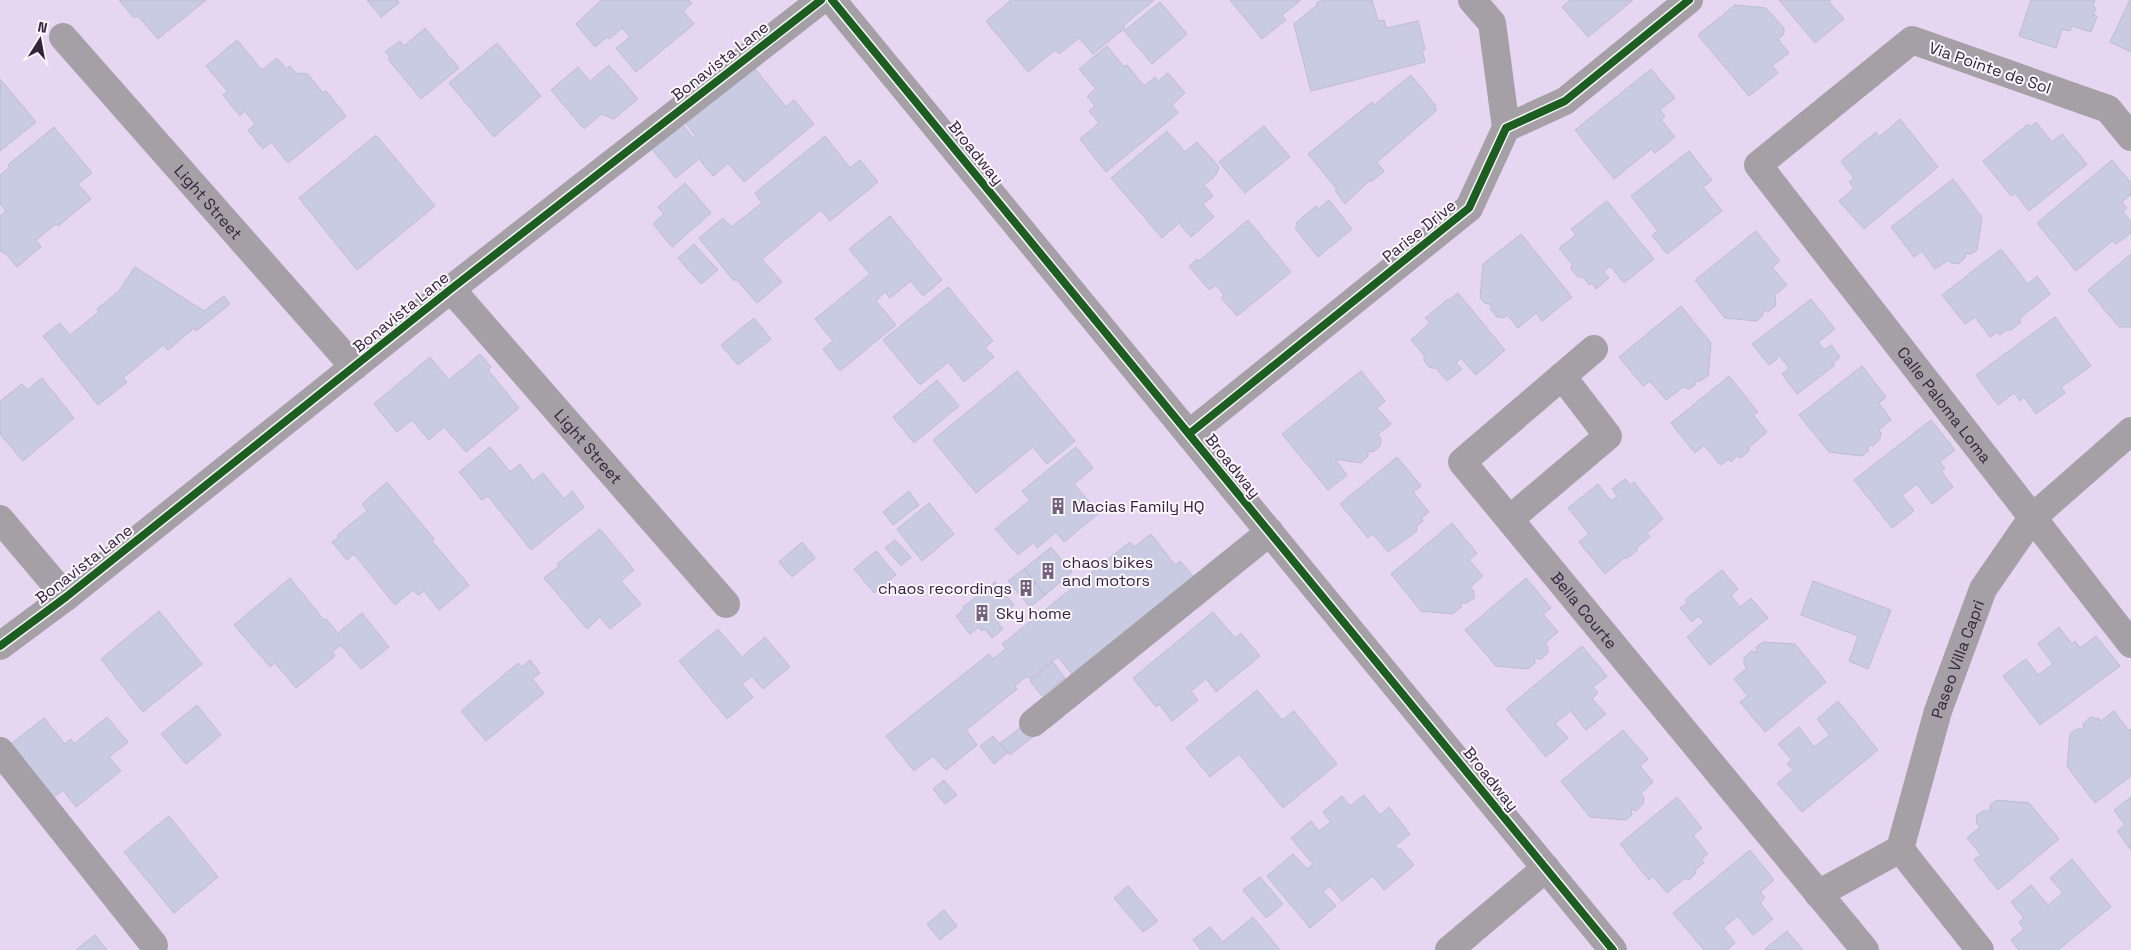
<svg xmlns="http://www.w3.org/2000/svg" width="2131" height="950" font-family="'Space Grotesk',sans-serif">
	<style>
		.building { fill: #c9cbe2; stroke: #bbbcd3 }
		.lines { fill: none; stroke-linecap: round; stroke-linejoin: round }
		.minor { stroke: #a4a0a5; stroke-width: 28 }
		.cycleway-casing { stroke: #fbf7fe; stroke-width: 11 }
		.cycleway { stroke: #1b5e20; stroke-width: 8 }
		.labels { text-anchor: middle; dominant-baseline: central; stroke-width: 4; stroke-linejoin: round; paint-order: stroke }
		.street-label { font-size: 16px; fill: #33233c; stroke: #fbf7fe }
		.poi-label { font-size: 16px; fill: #33233c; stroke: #fbf7fe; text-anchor: start }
	</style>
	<rect width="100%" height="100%" fill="#e7d6f1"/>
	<path class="building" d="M119 0H206L158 39 138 16 134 18Z
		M367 0H397L399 3 381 17Z
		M601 0H689L692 3 683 11 694 24 636 72 616 48 630 37 622 28 609 39 607 37 595 47 576 24Z
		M1011 0H1154L1123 26 1125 28 1093 54 1079 38 1059 54 1055 50 1028 72 986 21Z
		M1230 0H1301L1282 15 1286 20 1262 39Z
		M1326 0H1372L1378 21 1384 20 1386 28 1418 21 1425 49H1422L1425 62 1311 91 1294 24 1317 5V2Z
		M1570 0H1633L1588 37 1562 7Z
		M1779 0H1831L1829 2 1844 19 1815 43Z
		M2031 0H2095L2093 6 2096 8 2093 15 2097 16 2091 32 2072 26 2070 31 2062 29 2056 48 2019 36Z
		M2130 0H2131V52L2110 42Z
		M1160 2 1187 34 1152 64 1124 31Z
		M1735 5 1766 8 1784 28V34L1778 39 1789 53 1772 66 1778 73 1749 96 1698 35Z
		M425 28 459 68 421 99 388 59 390 57 385 52 400 41 404 46Z
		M237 40 262 70 277 58 286 69 290 66 298 75 300 73 308 74 323 93 326 91 346 116 288 163 271 142 263 149 248 130 255 124 245 111 240 116 223 95 228 92 206 66Z
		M497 43 541 96 494 137 449 83Z
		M1107 46 1124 67 1127 65 1144 86 1155 77 1158 81 1168 73 1185 93 1172 105 1178 113 1106 172 1080 139 1099 123 1089 111 1095 106 1087 96 1096 89 1079 69Z
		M609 65 638 99 614 119 601 114 584 129 551 90 578 67 590 81Z
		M752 65 786 107 794 100 814 124 744 182 728 163 713 176 699 159 676 178 651 148 681 123 693 138 696 136 682 119Z
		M1651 69 1675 98 1660 110 1665 116 1661 120 1675 137 1655 153 1651 149 1614 179 1575 130Z
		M1411 75 1436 106 1434 107 1437 110 1377 162 1384 171 1371 182 1370 180 1345 204 1335 190 1337 189 1308 154 1372 102 1374 105Z
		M0 79 36 122 0 151Z
		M1900 119 1938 167 1864 229 1839 201 1854 188 1849 182 1854 178 1841 161 1876 132 1879 137Z
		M2036 122 2052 142 2062 134 2087 164 2029 211 2015 193 2011 196 1983 161 2028 124 2030 127Z
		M1264 126 1290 157 1245 193 1219 162Z
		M54 127 92 173 78 184 91 199 58 226 56 224 36 240 41 247 17 267 6 254 0 251V216L6 211 0 204V175L10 167 8 165Z
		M1167 131 1185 152 1197 142 1219 167 1216 175 1204 185 1213 196 1203 204 1214 217 1191 237 1179 223 1162 238 1111 178Z
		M376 135 435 206 357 270 299 198Z
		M825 136 850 168 860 160 878 182 830 221 821 210 762 259 782 282 757 303 736 279 734 281 699 238 723 218 731 227 762 203 755 193Z
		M1689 151 1712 180 1703 187 1722 211 1667 254 1652 235 1658 231 1631 196Z
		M2112 160 2131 183V194L2122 202 2127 208 2123 212 2131 222V233L2116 244 2112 241 2076 271 2037 223Z
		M1953 179 1982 217 1977 250 1971 254 1966 253 1965 258 1958 264 1951 263 1949 260 1935 269 1922 251 1914 257 1891 227Z
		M685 183 711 213 672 247 653 224 664 214 658 207Z
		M1329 200 1352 229 1318 257 1295 228 1298 225 1296 223 1316 206 1318 209Z
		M1607 201 1654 259 1624 283 1610 266 1604 272 1609 278 1596 289 1592 283 1589 285 1583 277H1578L1571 269 1572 264 1559 248 1576 235 1571 229Z
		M890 216 942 280 923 296 911 281 890 298 885 292 876 301 896 325 840 371 823 349 833 341 815 319 870 274 849 249Z
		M1248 220 1291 272 1237 316 1221 298 1224 295 1216 285 1209 290 1189 266 1197 259 1199 261Z
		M1756 231 1780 261 1772 267 1787 285 1775 295 1776 305 1769 311H1763V315L1757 321 1725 318 1695 280Z
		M1521 234 1572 297 1542 321 1536 313 1518 328 1507 315 1504 318 1497 317 1491 310V304H1486L1480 298 1483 264Z
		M694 244 718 270 701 284 678 258Z
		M2001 249 2028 284 2037 276 2050 294 2020 318V323L2011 330H2006L2000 335 1997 332 1990 337 1975 317 1965 324 1942 295Z
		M2131 254V327H2119L2088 290Z
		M135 267 204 311 224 296 230 304 196 331 194 328 168 350 163 345 123 378 127 382 98 405 43 336 60 323 70 335 99 312 97 309 119 291Z
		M948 287 993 341 985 347 994 357 964 382 948 362 920 385 883 340Z
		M1458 293 1505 350 1476 375 1461 358 1456 363 1462 369 1447 381 1436 368H1430L1424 361V355L1411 340 1430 323 1425 318 1448 299 1449 300Z
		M1811 299 1835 329 1818 342 1824 350 1831 345 1840 357 1833 363 1835 365 1797 394 1782 374 1789 368 1778 354 1776 356 1778 358 1769 365 1752 344Z
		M1681 306 1711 343 1708 376 1700 381H1696L1695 385 1690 389 1683 387 1666 400 1650 381 1643 386 1619 357Z
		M2055 317 2091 366 2061 387 2065 393 2036 414 2024 397 2020 401 2014 393 1998 405 1976 375Z
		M754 318 771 339 738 365 721 345Z
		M480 354 491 367 488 370 519 408 466 452 444 427 429 440 412 420 397 432 374 404 430 357 449 380Z
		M1862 366 1886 397 1879 403 1891 420 1879 430 1881 433 1880 439 1873 446 1868 445V451L1862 456 1829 452 1799 415Z
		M1017 371 1075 441 1047 464 1033 447 976 493 933 440Z
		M1361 371 1385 401 1377 408 1391 424 1378 434 1381 439 1380 446 1373 452 1368 451V456L1361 463 1335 459 1347 475 1328 490 1282 434Z
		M1729 376 1758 412 1753 415 1767 432 1749 447V451L1741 458 1737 456 1731 462 1729 459 1720 465 1704 445 1695 453 1671 423Z
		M42 378 74 418 23 461 0 434V401L22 384 27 390Z
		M937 380 959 406 914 443 893 417Z
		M1931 420 1955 450 1940 462 1945 468 1941 471 1953 487 1932 504 1917 484 1902 495 1914 511 1892 528 1854 480Z
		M490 447 510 472 520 464 533 481 543 473 564 499 572 491 584 507 531 550 488 496 482 500 459 472Z
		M1076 447 1093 468 1074 484 1099 513 1064 542 1056 532 1037 548 1034 542 1018 555 995 529 1030 500 1022 491Z
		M1397 457 1421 486 1413 492 1429 512 1421 518 1423 521 1416 527 1417 531 1388 552 1373 534 1368 538 1340 504Z
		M1625 479 1630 485 1634 482 1663 519 1647 533 1650 537 1636 548 1638 550 1626 559 1625 557 1605 574 1579 542 1589 534 1568 508 1598 484 1611 501 1617 496 1612 489Z
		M387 482 434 539 432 541 469 585 439 610 424 591 418 595 413 590 395 605 354 554 347 560 332 542 339 537 337 535 367 511 362 504Z
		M909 491 919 505 893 525 883 512Z
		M929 503 954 534 922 561 897 529Z
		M1452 523 1477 553 1469 560 1483 576 1470 587 1474 591V598L1467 603H1461V607L1453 614 1421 611 1391 574Z
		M600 529 634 570 621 581 641 604 610 629 600 617 587 629 544 578 559 566 557 564Z
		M1151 534 1175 565 1180 561 1198 582 1076 679 1058 657 1030 679 1027 676 1015 686 1017 689 966 730 977 745 946 770 933 756 914 771 886 736 989 654 993 659 1006 649 1002 644 1130 542 1134 547Z
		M895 540 911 557 901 566 885 548Z
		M802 542 815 558 792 577 779 562Z
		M1051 547 1072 572 1045 595 1024 569Z
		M876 551 896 575 874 593 854 569Z
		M1024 569 1045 595 1030 607 1008 581Z
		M1722 570 1738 589 1731 595 1740 607 1751 598 1768 618 1710 665 1687 637 1704 622 1698 616 1692 622 1680 608 1687 603 1685 600Z
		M290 578 324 620 326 619 338 633 362 613 389 647 361 669 341 645 332 652 335 656 296 688 275 663 270 667 234 625Z
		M1526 578 1551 608 1543 614 1558 632 1545 643 1548 647V653L1541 659 1534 658 1535 663 1528 669 1496 666 1465 630Z
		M1813 581 1891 610 1868 669 1849 661 1858 636 1801 615Z
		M995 582 1014 605 996 620 1003 629 992 638 985 629 982 631 979 627 970 634 956 616 964 609 963 607Z
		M159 611 202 664 143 712 101 659Z
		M1213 612 1235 638 1241 633 1260 656 1216 692 1206 679 1191 691 1198 700 1172 721 1159 704 1156 707 1133 678Z
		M2059 627 2072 644 2075 641 2080 648 2096 636 2120 666 2040 725 2003 676 2026 659 2038 675 2053 664 2038 644Z
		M718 629 742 657 765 637 790 667 763 689 752 676 742 684 753 697 727 719 679 661Z
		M1763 642 1795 644 1826 682 1765 732 1740 702 1748 696 1734 679 1747 668 1744 664V658L1751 651 1757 653 1756 647Z
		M1582 646 1607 676 1593 687 1598 693 1592 699 1606 714 1586 730 1571 711 1555 723 1568 738 1546 757 1506 709Z
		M530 660 540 673 532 679 544 693 486 741 461 711 518 663 522 667Z
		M1053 662 1065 678 1042 696 1030 681Z
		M1257 690 1282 720 1294 711 1337 764 1283 808 1239 754 1210 777 1186 748Z
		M1838 701 1878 750 1802 812 1777 783 1793 770 1787 764 1792 760 1778 744 1799 727 1814 747 1830 735 1817 719Z
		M197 705 221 735 186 764 161 734Z
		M2114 711 2129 731 2131 729V776L2095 803 2067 766 2070 734 2077 729H2083L2084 723 2090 717 2099 719 2101 721Z
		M107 717 128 742 109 757 121 771 76 807 63 790 54 797 11 744 44 718 65 744 71 739 74 744Z
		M1024 725 1033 737 1010 755 1000 743Z
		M1623 730 1648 759 1640 766 1653 782 1641 793 1644 798 1643 804 1636 811 1631 809 1632 815 1626 820 1590 817 1561 781Z
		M993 736 1007 753 994 764 980 746Z
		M944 780 957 795 945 804 933 789Z
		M1364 795 1380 815 1389 807 1410 834 1395 846 1398 850 1400 848 1414 865 1384 890 1373 876 1342 901 1330 886 1323 891 1336 906 1310 928 1267 876 1293 854 1307 869 1313 864 1291 838 1311 821 1319 831 1331 822 1323 812 1342 796 1350 806Z
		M1677 797 1702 828 1693 835 1708 854 1701 859 1704 863 1696 869 1695 874 1689 880 1685 878 1667 893 1653 876 1649 880 1620 844Z
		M2131 797V850L2117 831 2125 825 2114 810Z
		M1997 800 2029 803 2059 839 1998 890 1974 860 1981 855 1967 838 1980 827 1976 823 1977 815 1982 811H1990V805Z
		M169 816 218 877 174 913 124 852Z
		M1750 850 1774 880 1760 892 1765 898 1760 903 1773 919 1753 935 1738 916 1723 928 1735 943 1727 950H1704L1673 913Z
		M2072 859 2111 907 2058 950H2019L2011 940 2024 929 2019 922 2024 918 2011 902 2031 885 2048 905 2063 893 2050 878Z
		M1260 877 1283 904 1266 918 1243 890Z
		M1128 886 1158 921 1143 932 1114 898Z
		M944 910 957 926 940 940 927 924Z
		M1253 917 1280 950H1201L1193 940 1210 927 1223 942Z
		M1787 931 1803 950H1764Z
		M95 935 107 950H76Z"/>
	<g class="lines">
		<g class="minor">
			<path d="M832 0 1613 950"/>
			<path d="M1472 0 1492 23 1506 128"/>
			<path id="s1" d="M63 37 354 367"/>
			<path id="s2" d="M2131 137 2108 109 1912 40 1758 165 2131 644"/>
			<path id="s3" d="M451 289 726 604"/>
			<path id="s4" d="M1594 349 1462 462 1865 950"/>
			<path d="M1189 434 1469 208 1506 128 1565 101 1689 0"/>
			<path d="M0 519 66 597"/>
			<path d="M1510 519 1608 436 1562 376"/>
			<path d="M0 646 66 597 451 289 821 0"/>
			<path d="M1033 723 1270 532"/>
			<path d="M0 751 154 945"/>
			<path d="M1900 849 1980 950"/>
			<path id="s5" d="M1818 894 1900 849 1938 711 1983 589 2032 518 2131 431"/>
			<path d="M1449 950 1546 868"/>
		</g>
		<g class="cycleway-casing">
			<path id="cycleway" d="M832 0 1613 950
				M1189 434 1469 208 1506 128 1565 101 1689 0
				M0 646 66 597 451 289 821 0"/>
		</g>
		<use href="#cycleway" class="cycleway"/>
	</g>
	<defs>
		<g id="building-bare" transform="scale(1.35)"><path d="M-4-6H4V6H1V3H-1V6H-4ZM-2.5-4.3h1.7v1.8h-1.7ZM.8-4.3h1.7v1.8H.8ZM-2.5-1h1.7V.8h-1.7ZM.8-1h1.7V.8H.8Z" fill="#72627b" stroke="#fbf7fe" stroke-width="2.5" paint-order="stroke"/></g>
	</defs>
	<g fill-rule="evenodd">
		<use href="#building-bare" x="1058" y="506"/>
		<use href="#building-bare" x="1048" y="571"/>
		<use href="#building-bare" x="1026" y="588"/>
		<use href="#building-bare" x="982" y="613"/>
	</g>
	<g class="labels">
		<g class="street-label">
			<text transform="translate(720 61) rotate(-38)">Bonavista Lane</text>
			<text transform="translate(1990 68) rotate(19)">Via Pointe de Sol</text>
			<text transform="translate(976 153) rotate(51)">Broadway</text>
			<text stroke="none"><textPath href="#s1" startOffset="220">Light Street</textPath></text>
			<text transform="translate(1419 231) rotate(-39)">Parise Drive</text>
			<text transform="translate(401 312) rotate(-39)">Bonavista Lane</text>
			<text stroke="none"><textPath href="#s2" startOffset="746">Calle Paloma Loma</textPath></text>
			<text stroke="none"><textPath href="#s3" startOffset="209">Light Street</textPath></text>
			<text transform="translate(1233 466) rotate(51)">Broadway</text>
			<text transform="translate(84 564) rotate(-38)">Bonavista Lane</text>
			<text stroke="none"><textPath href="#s4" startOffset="366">Bella Courte</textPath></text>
			<text stroke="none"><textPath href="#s5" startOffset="292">Paseo Villa Capri</textPath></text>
			<text transform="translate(1491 779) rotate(51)">Broadway</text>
		</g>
		<g class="poi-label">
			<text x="1072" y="506">Macias Family HQ</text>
			<text x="1062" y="562">chaos bikes<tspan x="1062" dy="18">and motors</tspan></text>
			<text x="1012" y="588" text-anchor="end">chaos recordings</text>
			<text x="996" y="613">Sky home</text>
		</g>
	</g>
	<g transform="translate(40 40) rotate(11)" stroke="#fbf7fe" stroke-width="4" paint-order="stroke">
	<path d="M0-4L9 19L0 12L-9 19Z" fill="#33233c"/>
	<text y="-8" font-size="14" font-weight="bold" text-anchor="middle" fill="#33233c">N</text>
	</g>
</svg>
